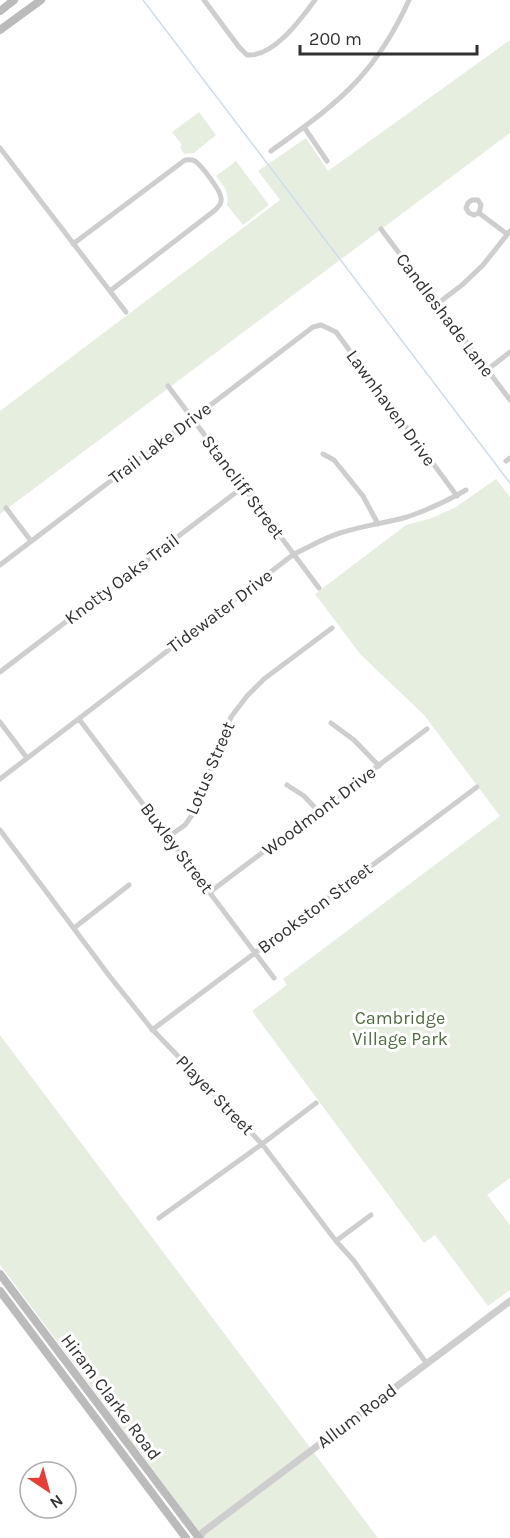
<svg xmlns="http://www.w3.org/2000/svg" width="510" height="1538" font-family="Karla,sans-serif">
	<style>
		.green { fill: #e6eee0 }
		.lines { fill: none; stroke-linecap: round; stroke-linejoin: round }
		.stream { stroke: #cddded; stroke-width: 1.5 }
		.minor { stroke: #cecece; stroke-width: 5 }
		.tertiary { stroke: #cecece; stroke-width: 7 }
		.secondary { stroke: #bbb; stroke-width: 8 }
		.labels { text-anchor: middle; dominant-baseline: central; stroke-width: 6; stroke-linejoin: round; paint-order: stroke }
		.street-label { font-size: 18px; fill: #313131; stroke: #fff }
		.park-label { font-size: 18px; fill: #4f6d3e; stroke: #fff }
	</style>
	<rect width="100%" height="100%" fill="#fff"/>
	<path class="green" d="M510 40V133L0 514V411L280 200 258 171 306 138 328 171Z
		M199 112 216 135 194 153 184 154 180 147 182 145 172 132Z
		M236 161 269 205 243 225 227 205C230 192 223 185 216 176Z
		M496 479 510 497V1178L487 1195 510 1225V1290L488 1306 435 1235 424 1243 252 1011 287 985 283 979 500 816 424 715 360 654 315 594 406 525 432 518 456 507Z
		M0 1035 378 1538H204L0 1265Z"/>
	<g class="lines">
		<path class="stream" d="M143 0 510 483"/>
		<path class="minor" d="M204 0 239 47 247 55C274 57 301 19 315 0
			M304 127 327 161
			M0 148 126 312
			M271 151C301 129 332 108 357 81 379 57 396 29 409 0
			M479 213 481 205 478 200H472L468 203 466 208 469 213 474 215 479 213 507 234
			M381 229 510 400
			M73 244 185 160C190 160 190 159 195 161 201 165 221 191 221 198 222 204 218 207 214 211L110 291
			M437 304 462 285 483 265 510 231
			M487 370 510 352
			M168 386 319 588
			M323 454 334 460 363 496 378 524
			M506 461 510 458
			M6 508 31 541
			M0 565 313 327 321 325 336 332 457 496
			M0 672 243 487
			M79 719 274 978
			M0 722 27 758
			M331 723 354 740 379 766
			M0 779 294 554C309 547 324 538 340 533 362 526 385 523 407 517 428 510 447 501 466 490
			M287 785 304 796 318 811
			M0 830 111 978 151 1028 262 1144 336 1241 354 1261 427 1364
			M168 837 185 825 195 811 231 717 247 696 264 679 332 628
			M210 892 427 729
			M74 928 129 885
			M152 1030 477 787
			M159 1218 262 1144 316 1103
			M336 1241 371 1215"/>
		<path class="tertiary" d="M200 1538 203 1532 510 1301"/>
		<path class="secondary" d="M0 11 14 0
			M0 30 41 0
			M0 1274 199 1538
			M0 1291 186 1538"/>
	</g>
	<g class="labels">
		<g class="street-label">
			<text transform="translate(445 315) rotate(53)">Candleshade Lane</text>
			<text transform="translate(391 408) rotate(54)">Lawnhaven Drive</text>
			<text transform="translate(160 443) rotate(-37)">Trail Lake Drive</text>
			<text transform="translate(243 487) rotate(53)">Stancliff Street</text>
			<text transform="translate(122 579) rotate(-37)">Knotty Oaks Trail</text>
			<text transform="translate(220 611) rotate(-37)">Tidewater Drive</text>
			<text transform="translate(210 768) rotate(-67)">Lotus Street</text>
			<text transform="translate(319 811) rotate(-37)">Woodmont Drive</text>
			<text transform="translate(177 848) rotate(53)">Buxley Street</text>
			<text transform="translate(315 908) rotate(-37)">Brookston Street</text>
			<text transform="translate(215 1095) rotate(46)">Player Street</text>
			<text transform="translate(111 1397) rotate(53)">Hiram Clarke Road</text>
			<text transform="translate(357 1416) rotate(-37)">Allum Road</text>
		</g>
		<g class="park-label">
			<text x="400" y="1018">Cambridge<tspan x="400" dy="21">Village Park</tspan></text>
		</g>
	</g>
	<g transform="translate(48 1490) rotate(144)"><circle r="28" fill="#ffffff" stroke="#adadad" stroke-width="1.5"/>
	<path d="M0-4.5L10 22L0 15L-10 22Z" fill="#e43e37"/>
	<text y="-9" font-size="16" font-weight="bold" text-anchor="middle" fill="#313131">N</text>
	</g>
	<path d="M300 45v9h177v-9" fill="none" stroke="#313131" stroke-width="3"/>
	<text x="309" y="45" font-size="18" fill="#313131" stroke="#ffffff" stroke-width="4.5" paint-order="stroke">200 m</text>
</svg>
